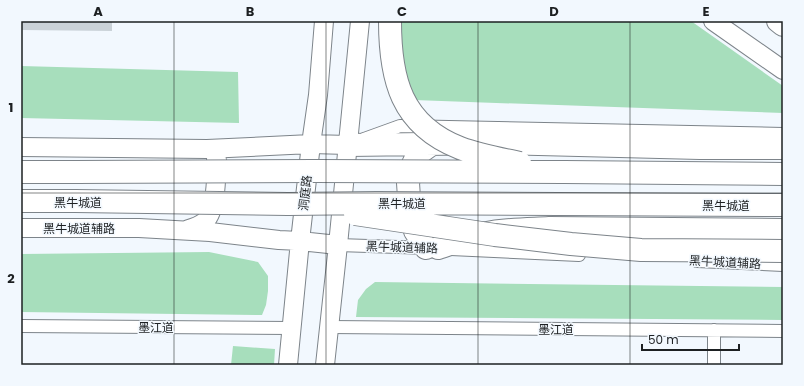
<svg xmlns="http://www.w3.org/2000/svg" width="804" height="386" font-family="Poppins,'Noto Sans SC',sans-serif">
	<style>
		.green { fill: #a7debc }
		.building { fill: #cad2d8 }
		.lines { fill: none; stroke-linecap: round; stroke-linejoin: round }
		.street-casing { stroke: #7d848a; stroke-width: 14 }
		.secondary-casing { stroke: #7d848a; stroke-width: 20 }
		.highway-casing { stroke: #7d848a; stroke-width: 24 }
		.street { stroke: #fff; stroke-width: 12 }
		.secondary { stroke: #fff; stroke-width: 18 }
		.highway { stroke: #fff; stroke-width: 22 }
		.highway-bridge-casing { stroke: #7d848a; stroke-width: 24; stroke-linecap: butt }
		.highway-bridge { stroke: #fff; stroke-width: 22 }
		.grid { fill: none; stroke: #1d2022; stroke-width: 1; stroke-opacity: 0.55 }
		.labels { text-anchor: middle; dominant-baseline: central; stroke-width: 3; stroke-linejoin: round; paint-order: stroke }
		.street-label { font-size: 12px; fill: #1d2022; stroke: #f2f8fe }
		.neatline { fill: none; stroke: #1d2022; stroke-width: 1.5 }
		.grid-label { font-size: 13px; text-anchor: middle; font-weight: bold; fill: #1d2022 }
	</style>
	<rect width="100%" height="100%" fill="#f2f8fe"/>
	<path class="green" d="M399 21H691L783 86V113L414 100 404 80Z
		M21 66 238 72 239 123 21 118Z
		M209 252 258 262 268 276V291L266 305 262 315 21 312V254Z
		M375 282 783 287V320L356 317 358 300 366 289Z
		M233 346 275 349 274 365H231Z"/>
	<path class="building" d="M21 21H112V31L21 30Z"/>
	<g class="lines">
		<g class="street-casing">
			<path id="street" d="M364 139 400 126 783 134
				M338 245 429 248
				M451 249 579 255
				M697 261 783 265
				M21 326 291 328
				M329 327 783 331
				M714 365V330"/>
		</g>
		<g class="secondary-casing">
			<path id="secondary" d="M713 21 783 70
				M21 147 207 149 311 144 348 145
				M21 228H139L210 232 279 240 300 241 338 245
				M186 230C192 228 199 226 204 222 217 213 216 175 217 160L216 159
				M288 365 300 241 311 144 318 95 324 21
				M325 365 338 245 360 21"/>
		</g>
		<g class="highway-casing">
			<path id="highway" d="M778 21 783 25
				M348 145 502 143 700 148H783
				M21 172H74
				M564 172 783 174
				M21 201H75
				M426 248 415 231 410 212 408 183 413 164 418 154 432 144
				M438 248C456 242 474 235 492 232 511 229 530 229 549 228L783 230"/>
		</g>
		<use href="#street" class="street"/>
		<use href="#secondary" class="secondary"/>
		<use href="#highway" class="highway"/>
		<g class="highway-bridge-casing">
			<path id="highway-bridge" d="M390 21C390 79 401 125 460 148 479 155 500 159 520 163
				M74 172 315 171 564 172
				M75 201 288 204 377 203 783 205
				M355 214 495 235 571 244 641 250 783 251"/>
		</g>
		<use href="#highway-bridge" class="highway-bridge"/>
	</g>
	<path class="grid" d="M174 21V365M326 21V365M478 21V365M630 21V365M21 193H783"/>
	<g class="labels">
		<g class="street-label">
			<text transform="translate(305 193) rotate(-84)">洞庭路</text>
			<text x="78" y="202">黑牛城道</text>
			<text x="402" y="203">黑牛城道</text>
			<text x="726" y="205">黑牛城道</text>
			<text x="79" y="228">黑牛城道辅路</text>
			<text transform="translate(402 247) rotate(2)">黑牛城道辅路</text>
			<text transform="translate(725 262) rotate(3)">黑牛城道辅路</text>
			<text x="156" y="327">墨江道</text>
			<text x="556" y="329">墨江道</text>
		</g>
	</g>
	<rect width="804" height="386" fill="none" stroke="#f2f8fe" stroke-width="44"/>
	<path d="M642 344v6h97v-6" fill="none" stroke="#1d2022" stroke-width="2"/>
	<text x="648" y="344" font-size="12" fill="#1d2022" stroke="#f2f8fe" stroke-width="3" paint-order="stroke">50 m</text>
	<rect x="22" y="22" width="760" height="342" class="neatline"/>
	<g class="grid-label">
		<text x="98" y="16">A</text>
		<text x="250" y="16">B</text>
		<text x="402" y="16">C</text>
		<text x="554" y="16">D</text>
		<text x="706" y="16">E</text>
		<text x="11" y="112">1</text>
		<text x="11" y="283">2</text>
	</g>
</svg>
